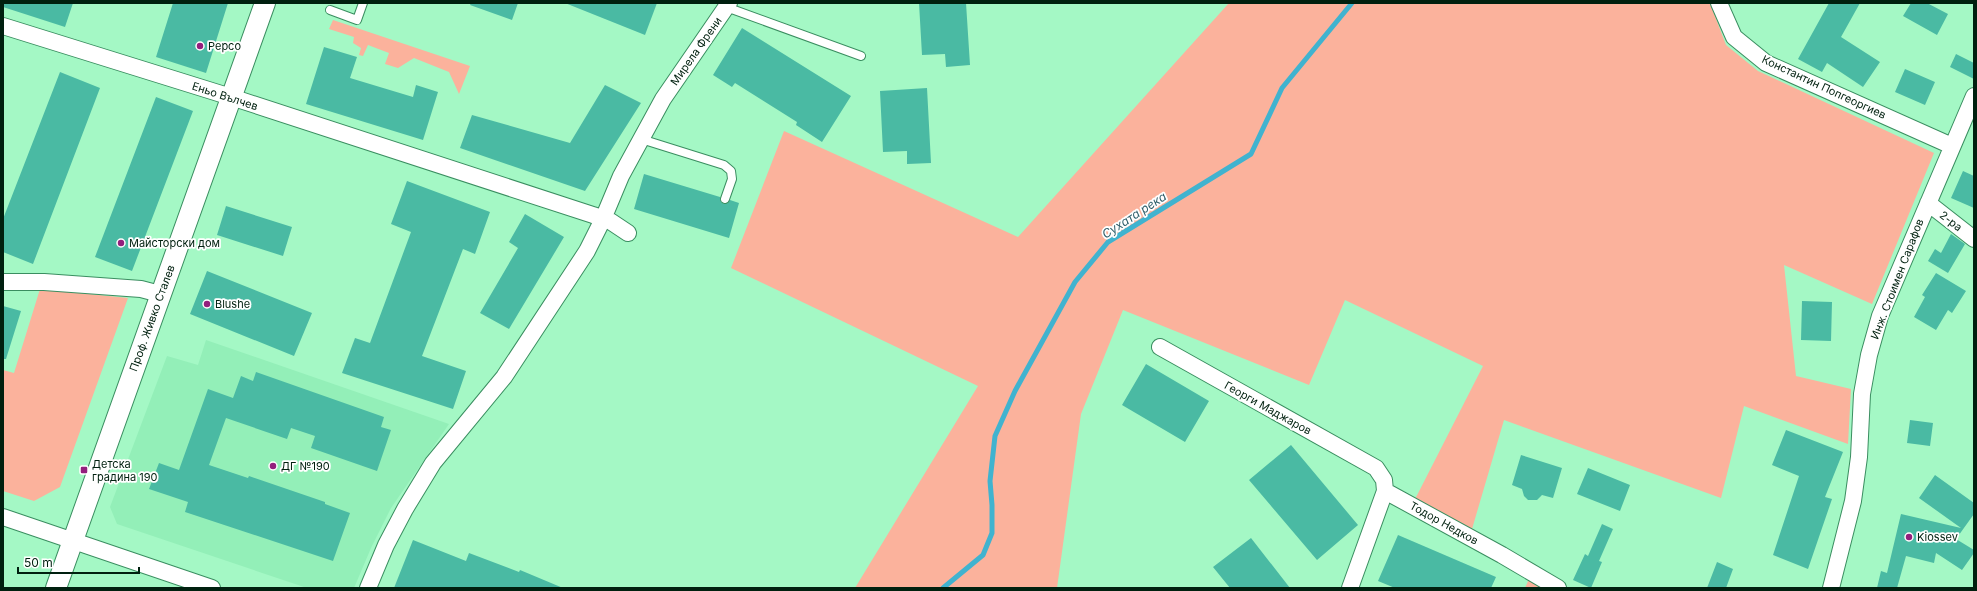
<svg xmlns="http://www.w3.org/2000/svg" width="1977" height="591" font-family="Inter,sans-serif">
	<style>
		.built { fill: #93efb8 }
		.green { fill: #fbb29c }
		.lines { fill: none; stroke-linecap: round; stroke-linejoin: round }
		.stream { stroke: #40b3cf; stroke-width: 5 }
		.building { fill: #4abaa3 }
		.service-casing { stroke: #3a8e60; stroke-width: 10 }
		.minor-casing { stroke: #3a8e60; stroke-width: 18 }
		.tertiary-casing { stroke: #3a8e60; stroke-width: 22 }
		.service { stroke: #fff; stroke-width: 8 }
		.minor { stroke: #fff; stroke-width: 16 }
		.tertiary { stroke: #fff; stroke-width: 20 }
		.poi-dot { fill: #931f7d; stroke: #fff; stroke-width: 1.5 }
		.labels { text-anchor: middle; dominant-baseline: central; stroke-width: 3.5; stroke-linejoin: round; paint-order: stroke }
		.poi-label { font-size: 11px; fill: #00200f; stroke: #fff; text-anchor: start }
		.street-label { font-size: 11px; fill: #00200f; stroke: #fff }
		.water-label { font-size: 12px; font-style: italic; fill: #2f5f6b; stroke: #fff }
	</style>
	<rect width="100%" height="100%" fill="#a4f8c5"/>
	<path class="built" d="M206 340 449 424 391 508 371 548 354 588H307L117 524 110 507 167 356 198 365Z"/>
	<path class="green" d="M1229 3H1710L1726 45 1758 71 1934 153 1872 304 1784 265 1796 376 1851 389 1848 444 1744 406 1721 498 1504 420 1472 529 1566 588H1525L1529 579 1408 513 1483 366 1345 300 1309 385 1123 310 1081 414 1057 588H855L978 386 731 268 784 131 1018 237Z
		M333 20 470 66 459 94 449 72 414 58 398 68 385 64 389 53 368 45 363 56 359 55 361 48 353 43 354 37 329 29Z
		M40 289 128 298 60 487 34 501 3 491V370L14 373Z"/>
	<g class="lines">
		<path class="stream" d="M943 588 983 555 992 533V505L990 481 995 436 1015 391 1075 282 1108 242 1251 154 1282 88 1352 3"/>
	</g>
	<path class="building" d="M3 3H73L65 27 3 7Z
		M173 3H228L206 73 156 57Z
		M471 3H518L512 20 470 5Z
		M565 3H657L645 35Z
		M919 3H966L970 65 946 67 945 54 922 55Z
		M1829 3H1860L1841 37 1880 62 1863 87 1827 63 1822 72 1798 59Z
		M1911 3H1927L1948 14 1937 35 1903 16Z
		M742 28 851 96 822 142 796 125 797 122 735 83 732 87 713 75Z
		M324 47 357 57 350 78 413 97 416 85 438 92 423 140 306 104Z
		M1956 54 1974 63V79L1950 67Z
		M1905 69 1935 82 1925 105 1895 92Z
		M60 72 100 88 33 264 3 252V219Z
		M605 85 641 103 585 191 460 148 472 115 570 143Z
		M927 88 931 163 907 164V151L883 152 880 91Z
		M156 97 193 111 132 271 95 257Z
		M1963 171 1974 176V208L1951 198Z
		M644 174 720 197 721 202 724 204 728 203 730 200 739 203 729 238 634 209Z
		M407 181 490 212 475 254 463 249 422 356 466 371 453 409 342 373 355 338 370 343 411 232 391 224Z
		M226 206 292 227 283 256 217 235Z
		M525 214 564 237 509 329 480 313 518 248 509 242Z
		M1951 234 1965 244 1948 273 1928 261 1935 249 1941 253Z
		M207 271 312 313 294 356 190 314Z
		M1936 273 1966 291 1952 313 1948 310 1936 330 1914 317 1925 297 1922 295Z
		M1802 301 1832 302 1831 341 1801 340Z
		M3 306 21 311 6 359H3Z
		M1146 364 1209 401 1185 442 1122 405Z
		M256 372 384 417 381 427 391 430 377 471 311 448 315 436 291 428 287 439 226 418 209 465 248 478 249 476 325 502V504L350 513 333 561 185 512 188 502 149 489 159 463 179 470 208 389 233 398 241 376 253 381Z
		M1910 420 1933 423 1930 446 1907 443Z
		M1786 430 1843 452 1825 497 1832 499 1808 569 1773 555 1799 476 1772 465Z
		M1291 445 1358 525 1317 560 1249 480Z
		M1521 455 1562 468 1553 498 1542 495 1537 500H1528L1524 496 1522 489 1512 485Z
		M1588 468 1630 485 1620 511 1577 494Z
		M1935 475 1974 503V514L1956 539 1974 550V553L1962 570 1936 553 1934 563 1906 556 1897 588H1877L1881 571 1887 573 1901 514 1961 528 1919 498Z
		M1602 524 1613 529 1599 561 1602 562 1591 588 1573 580 1585 554 1588 556Z
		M1398 535 1496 577 1491 588H1395L1378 581Z
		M1251 538 1290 588H1230L1213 567Z
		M413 540 466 561 469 553 519 572 520 570 563 588H394Z
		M1717 562 1733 569 1726 588H1707Z"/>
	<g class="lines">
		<g class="service-casing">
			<path id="service" d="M726 7 861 56
				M330 10 357 20 363 3
				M641 139 724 165 731 171 732 179 725 199"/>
		</g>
		<g class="minor-casing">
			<path id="minor" d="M1719 3 1734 37 1766 63 1952 146
				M3 26 231 97 593 215 610 221 628 233
				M1928 203 1974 239
				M3 282H44L141 289 160 294
				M1160 347 1376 468 1384 480 1385 491 1350 588
				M1385 491 1502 555 1558 588
				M3 517 212 588
				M368 588 386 545 405 509 433 463 504 377 587 251 603 219 621 176 663 99 729 3
				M1831 588 1853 501 1859 457 1862 394 1869 355 1880 316 1974 96"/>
		</g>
		<g class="tertiary-casing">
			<path id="tertiary" d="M56 588 265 3"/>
		</g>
		<use href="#service" class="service"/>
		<use href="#minor" class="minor"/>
		<use href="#tertiary" class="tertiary"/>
	</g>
	<g class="poi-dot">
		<circle cx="200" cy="46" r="4"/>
		<circle cx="121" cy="243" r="4"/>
		<circle cx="207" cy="304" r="4"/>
		<circle cx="273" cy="466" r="4"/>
		<rect x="80" y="466" width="8" height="8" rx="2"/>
		<circle cx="1909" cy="537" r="4"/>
	</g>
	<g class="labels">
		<g class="poi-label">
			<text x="208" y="46">Pepco</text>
			<text x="129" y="243">Майсторски дом</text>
			<text x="215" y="304">Blushe</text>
			<text x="92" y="464">Детска<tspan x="92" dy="13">градина 190</tspan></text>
			<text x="281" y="466">ДГ №190</text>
			<text x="1917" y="537">Kiossev</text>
		</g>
		<g class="street-label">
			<text transform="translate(696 51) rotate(-55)">Мирела Френи</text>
			<text transform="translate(1824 87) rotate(25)">Константин Попгеоргиев</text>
			<text transform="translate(225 96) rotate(18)">Еньо Вълчев</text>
			<text transform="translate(1951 221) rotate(38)">2-ра</text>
			<text transform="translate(1897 279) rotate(-69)">Инж. Стоимен Сарафов</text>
			<text transform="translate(152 318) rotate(-70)">Проф. Живко Сталев</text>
			<text transform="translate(1268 408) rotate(29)">Георги Маджаров</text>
			<text transform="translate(1444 523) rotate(29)">Тодор Недков</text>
		</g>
		<g class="water-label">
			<text transform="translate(1134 215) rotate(-33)">Сухата река</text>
		</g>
	</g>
	<rect width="1977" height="591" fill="none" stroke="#00200f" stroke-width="8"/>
	<path d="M18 567v6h121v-6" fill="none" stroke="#00200f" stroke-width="2"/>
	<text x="24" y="567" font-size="12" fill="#00200f" stroke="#ffffff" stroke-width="3" paint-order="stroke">50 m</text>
</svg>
